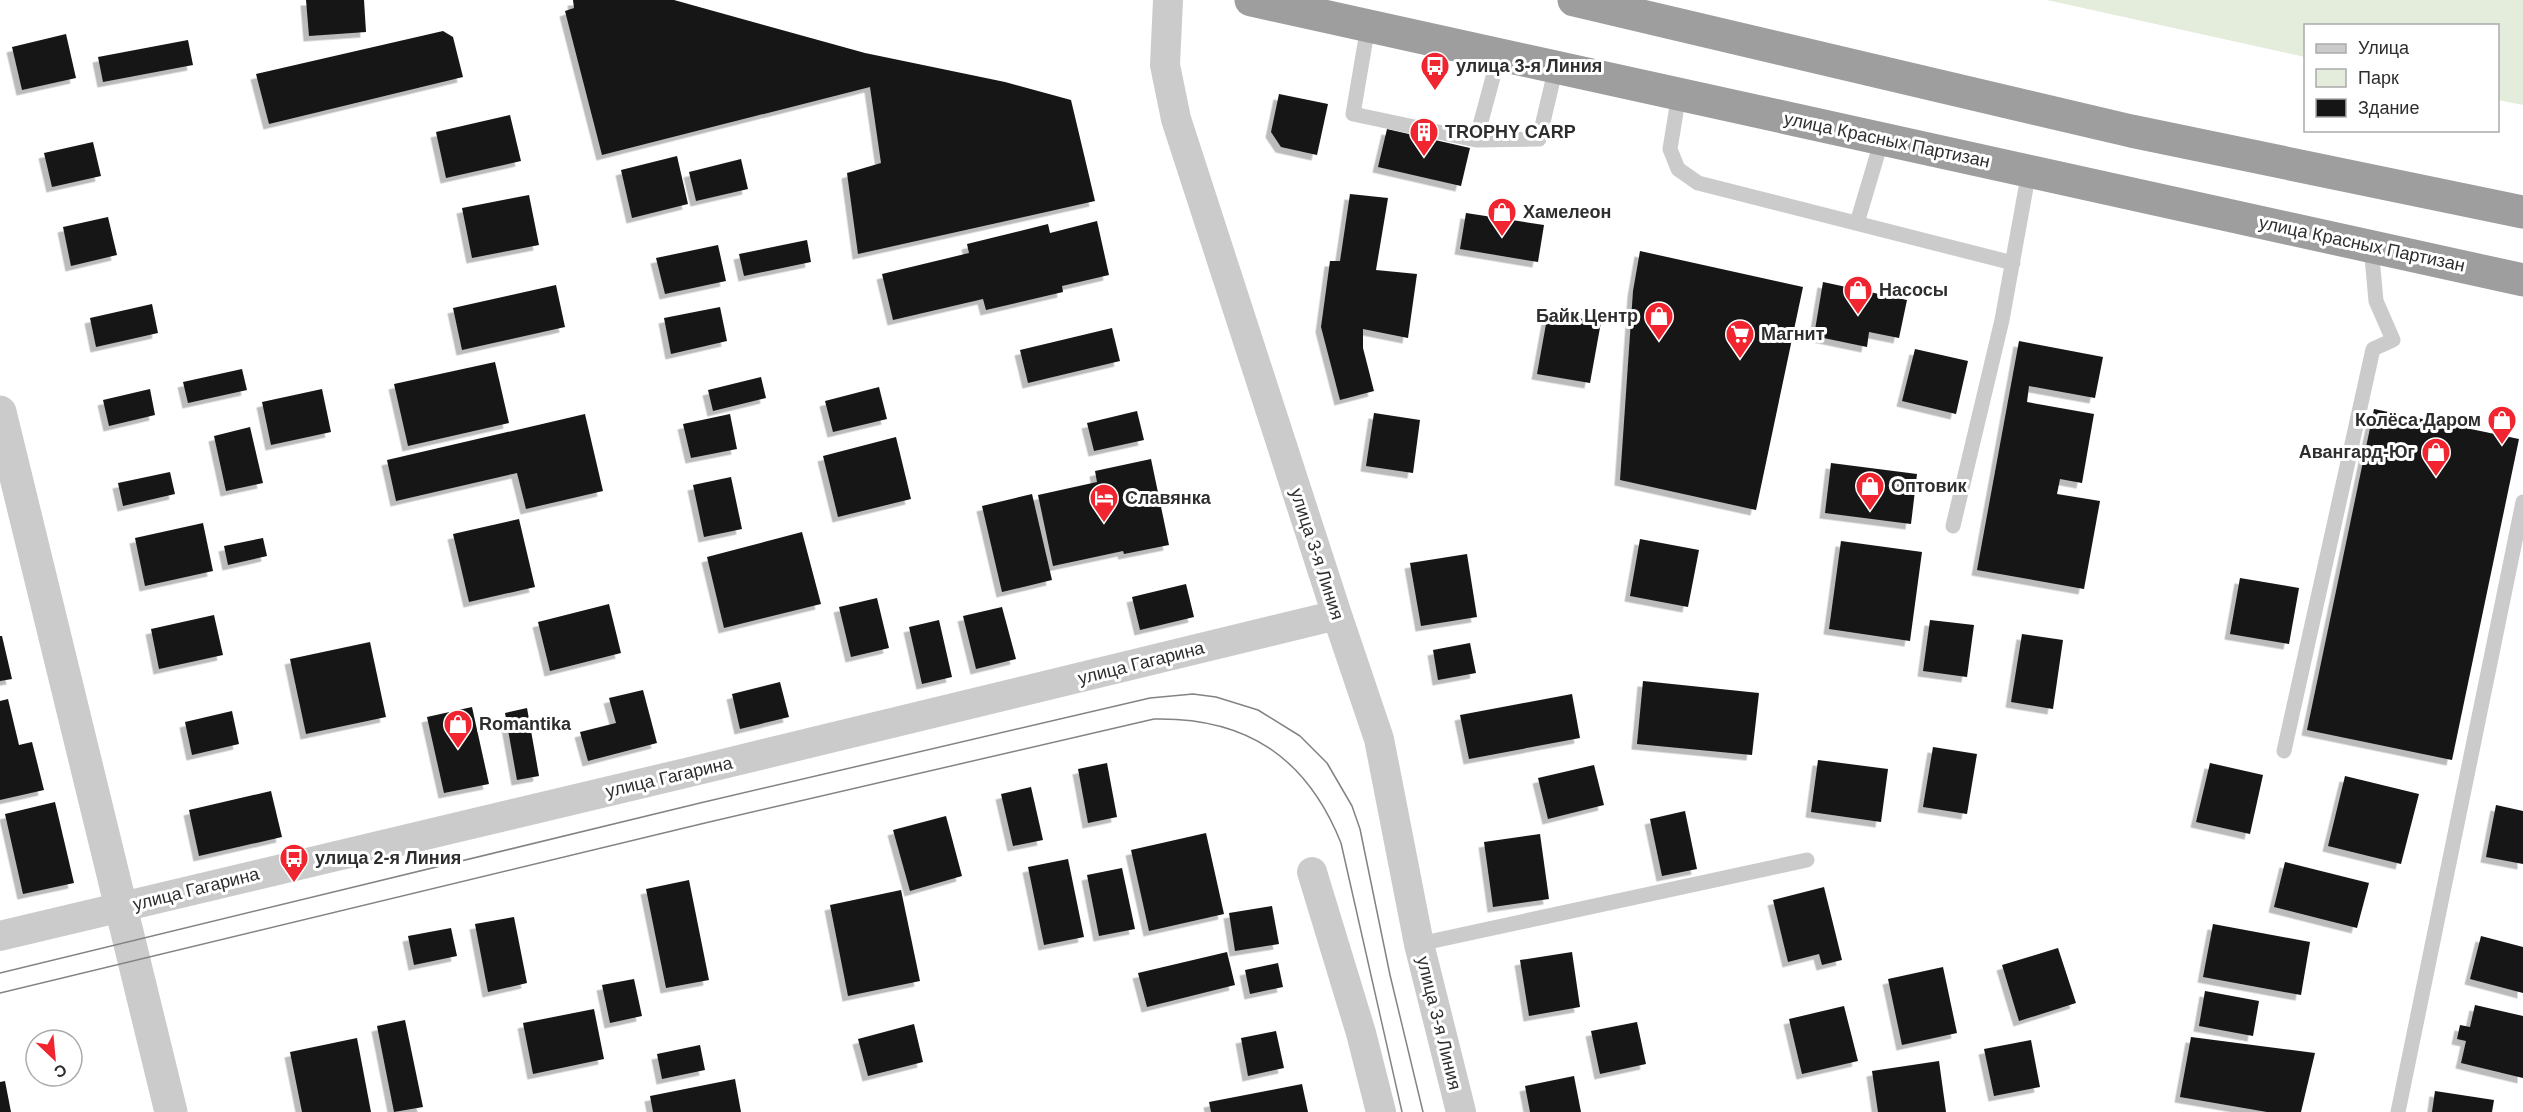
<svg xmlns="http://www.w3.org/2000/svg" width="2523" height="1112" font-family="Arial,sans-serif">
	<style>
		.park { fill: #e4ecdb }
		.building { fill: #151515; filter: url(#shadow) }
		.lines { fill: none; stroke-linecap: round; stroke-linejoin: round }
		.service { stroke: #cbcbcb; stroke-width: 15 }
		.minor { stroke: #cbcbcb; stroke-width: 30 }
		.tertiary { stroke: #cbcbcb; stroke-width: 33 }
		.trunk { stroke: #9e9e9e; stroke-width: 33 }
		.tram { stroke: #838383; stroke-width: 1.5 }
		.labels { text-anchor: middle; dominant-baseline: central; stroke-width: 6; stroke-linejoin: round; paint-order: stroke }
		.poi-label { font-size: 18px; font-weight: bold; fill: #2e2e2e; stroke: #fff; text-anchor: start }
		.street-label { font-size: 18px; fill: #2e2e2e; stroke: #fff }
	</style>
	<defs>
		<filter id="shadow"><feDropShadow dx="-5.5" dy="5.5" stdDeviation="0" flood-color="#0004"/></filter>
	</defs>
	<rect width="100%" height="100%" fill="#fff"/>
	<path class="park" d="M2047 0H2523V105L2498 100V26H2306L2305 57Z"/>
	<path class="building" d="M306 0H364L366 32 309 36Z
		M573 0H674L865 53 1005 82 1071 100 1095 201 858 254 847 173 881 163 870 87 602 155 565 11 574 8Z
		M443 31 453 37 463 77 269 124 256 74Z
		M66 34 76 78 22 90 12 47Z
		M188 40 193 65 103 82 98 57Z
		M1279 94 1328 104 1317 155 1281 147 1271 132Z
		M510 115 521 161 446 178 436 132Z
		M1387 129 1470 148 1461 186 1378 167Z
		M93 142 101 176 52 187 44 153Z
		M677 156 688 204 632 218 621 170Z
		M741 159 748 189 696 201 689 172Z
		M1350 194 1388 198 1376 270 1417 274 1408 338 1363 329V348L1374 391 1340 400 1321 327 1330 261H1340Z
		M529 195 539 245 472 258 462 208Z
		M1466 213 1544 225 1538 262 1460 249Z
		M108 217 117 255 71 266 63 227Z
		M1097 221 1109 275 1062 286 1063 292 986 310 983 299 893 320 882 274 969 253 967 244 1048 224 1050 233Z
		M807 240 811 262 744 276 739 254Z
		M718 245 726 281 665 294 656 258Z
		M1640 251 1803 287 1756 510 1620 480 1633 291Z
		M1823 282 1907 300 1899 338 1869 332 1867 347 1814 336Z
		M556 285 565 327 462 350 453 308Z
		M152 304 158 333 96 347 90 318Z
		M720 307 727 341 671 354 664 318Z
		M1548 313 1601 322 1590 383 1537 374Z
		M1112 328 1120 361 1028 383 1020 350Z
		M2019 341 2103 357 2095 398 2029 386 2027 402 2094 414 2082 483 2060 479 2057 494 2100 501 2084 589 1977 570Z
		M1915 349 1968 361 1956 414 1902 401Z
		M495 362 509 423 408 446 394 384Z
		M242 369 247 390 188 403 183 382Z
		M761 377 766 398 713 411 708 390Z
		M879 387 887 419 833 432 825 401Z
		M150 389 155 415 109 426 103 400Z
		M322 389 331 432 271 445 262 402Z
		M2374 409 2519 439 2452 760 2307 730Z
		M1137 411 1144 440 1094 451 1087 423Z
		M1374 413 1420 420 1413 473 1366 466Z
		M585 414 603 491 526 509 517 473 396 501 387 460Z
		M730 414 737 449 691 458 683 424Z
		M250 427 263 483 226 491 214 436Z
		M896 437 911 499 838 517 823 456Z
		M1151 459 1169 545 1124 554 1123 551 1053 566 1038 495 1097 482 1095 471Z
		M1831 463 1917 474 1911 524 1825 513Z
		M170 472 175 494 123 506 118 483Z
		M731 477 742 529 704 537 693 485Z
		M1032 494 1052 580 1002 592 982 506Z
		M519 519 535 587 469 602 453 534Z
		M203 523 213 571 145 586 135 538Z
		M802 532 821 604 724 628 707 557Z
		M263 538 267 556 228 565 224 546Z
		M1640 539 1699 550 1688 607 1630 596Z
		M1841 541 1922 552 1910 641 1829 629Z
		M1467 554 1477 617 1421 626 1410 563Z
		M2240 578 2299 588 2289 644 2230 634Z
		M1186 584 1194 617 1140 630 1132 597Z
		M877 598 889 648 851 657 839 607Z
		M609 604 621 653 550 671 538 622Z
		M1002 607 1016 659 976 669 963 616Z
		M214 615 223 655 159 669 151 629Z
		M939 620 952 677 922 684 909 627Z
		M1930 620 1974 625 1967 677 1923 671Z
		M2022 634 2063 640 2053 709 2011 702Z
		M0 636H2L12 679 0 681Z
		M370 642 386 717 306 734 290 659Z
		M1470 643 1476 673 1438 680 1433 650Z
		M1643 681 1759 693 1752 755 1637 744Z
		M780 682 789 717 740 729 732 694Z
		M643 690 657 743 588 761 580 732 616 723 609 698Z
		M1572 694 1580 738 1469 759 1460 715Z
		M8 699 19 745 32 742 44 790 0 800V701Z
		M472 707 489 784 444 793 427 717Z
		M527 708 539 776 517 780 505 713Z
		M232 711 239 744 192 755 185 722Z
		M1933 747 1977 754 1967 814 1923 807Z
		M1818 760 1888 769 1881 822 1811 812Z
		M1107 763 1117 817 1088 823 1078 769Z
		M2210 763 2263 775 2250 834 2196 822Z
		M1594 765 1604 805 1548 819 1538 778Z
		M2345 776 2419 794 2401 864 2328 846Z
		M1031 787 1043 840 1013 846 1001 794Z
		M271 791 282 837 199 856 189 810Z
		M55 802 74 883 23 894 5 814Z
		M2496 805 2523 811V864L2486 857Z
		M1685 811 1697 869 1662 876 1650 819Z
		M946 816 962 876 910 891 893 830Z
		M1206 833 1224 914 1149 931 1131 850Z
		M1540 834 1549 899 1493 907 1484 842Z
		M1068 859 1084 937 1044 945 1028 867Z
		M2285 862 2369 883 2357 928 2274 907Z
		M1122 868 1135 929 1099 936 1087 875Z
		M689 880 709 980 666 988 646 889Z
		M1824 887 1842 960 1822 965 1819 954 1788 962 1773 900Z
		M901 890 920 981 848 996 830 905Z
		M1272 906 1279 944 1235 951 1229 913Z
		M514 917 527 983 488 992 475 924Z
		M2213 924 2310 942 2301 995 2203 977Z
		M451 928 457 956 414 965 408 936Z
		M2481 936 2523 947V993L2470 979Z
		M2058 948 2076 1003 2019 1021 2002 965Z
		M1227 952 1235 985 1147 1007 1138 973Z
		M1572 952 1580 1007 1529 1016 1520 960Z
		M1278 963 1283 987 1250 994 1245 970Z
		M1943 967 1957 1033 1902 1045 1888 979Z
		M634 979 642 1016 610 1023 602 985Z
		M2205 991 2259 1001 2253 1036 2199 1026Z
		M2475 1005 2523 1016V1078L2461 1063 2466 1041 2457 1039 2460 1025 2470 1027Z
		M1844 1006 1858 1061 1802 1074 1789 1019Z
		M594 1009 604 1059 533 1074 523 1023Z
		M405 1020 423 1107 394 1112 377 1026Z
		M1637 1022 1646 1064 1600 1074 1591 1031Z
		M914 1024 923 1062 868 1076 858 1039Z
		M1276 1031 1284 1068 1248 1076 1241 1038Z
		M2191 1037 2315 1053 2301 1112H2267L2180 1097Z
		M357 1038 371 1112H302L290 1052Z
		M2031 1040 2040 1087 1994 1096 1984 1049Z
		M700 1045 705 1070 662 1079 657 1054Z
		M1939 1061 1946 1112H1878L1872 1071Z
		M1574 1076 1581 1112H1530L1525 1086Z
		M735 1079 741 1112H653L650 1096Z
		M5 1081 11 1112H0V1082Z
		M1302 1084 1308 1112H1211L1209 1102Z
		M2435 1091 2494 1100 2492 1112H2432Z"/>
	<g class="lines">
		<path class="service" d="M1368 26 1353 114 1476 140 1499 55
			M1679 94 1670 149 1678 169 1698 183 2013 263
			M1476 140 1539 139 1556 67
			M1857 223 1882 139
			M1953 526 2002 320 2029 171
			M2284 751 2373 349 2393 340 2376 301 2371 246
			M1419 944 1807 860
			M2398 1112 2523 502"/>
		<path class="minor" d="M1168 0 1165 65 1176 119 1337 615 1379 739 1419 944 1461 1112
			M1312 872 1361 1033 1381 1112
			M0 936 694 771 1337 615"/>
		<path class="tertiary" d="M0 412 171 1112"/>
		<path class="trunk" d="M1251 0 2523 280
			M1574 0 2131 131 2523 212"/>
		<path class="tram" d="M0 973 700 803 1150 698 1193 694 1216 697 1258 710 1300 736 1327 763 1352 806 1360 829 1390 975 1423 1112
			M0 993 705 823 1154 719C1247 717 1307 758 1341 843L1402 1112"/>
	</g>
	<defs>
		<g id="bus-pin" transform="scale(1.5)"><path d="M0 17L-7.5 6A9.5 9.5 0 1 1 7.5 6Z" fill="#f02530" stroke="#fff"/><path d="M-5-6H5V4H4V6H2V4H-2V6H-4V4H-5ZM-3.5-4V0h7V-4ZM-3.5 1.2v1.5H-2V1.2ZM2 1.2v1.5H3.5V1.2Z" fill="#fff"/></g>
		<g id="building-pin" transform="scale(1.5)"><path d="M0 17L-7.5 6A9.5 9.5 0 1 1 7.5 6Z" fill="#f02530" stroke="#fff"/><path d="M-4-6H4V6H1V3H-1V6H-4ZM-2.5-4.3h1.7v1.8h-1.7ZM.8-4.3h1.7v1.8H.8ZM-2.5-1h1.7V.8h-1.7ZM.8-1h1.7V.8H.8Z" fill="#fff"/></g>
		<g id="shop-pin" transform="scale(1.5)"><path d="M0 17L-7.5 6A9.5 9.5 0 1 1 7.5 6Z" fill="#f02530" stroke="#fff"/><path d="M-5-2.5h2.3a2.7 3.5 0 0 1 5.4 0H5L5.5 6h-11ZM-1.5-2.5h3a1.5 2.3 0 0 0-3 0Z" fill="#fff"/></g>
		<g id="supermarket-pin" transform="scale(1.5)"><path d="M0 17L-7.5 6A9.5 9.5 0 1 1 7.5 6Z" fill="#f02530" stroke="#fff"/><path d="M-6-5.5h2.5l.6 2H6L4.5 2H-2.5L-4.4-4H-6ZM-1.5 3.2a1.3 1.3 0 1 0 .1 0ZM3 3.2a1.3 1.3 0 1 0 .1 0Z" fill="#fff"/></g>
		<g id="hotel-pin" transform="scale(1.5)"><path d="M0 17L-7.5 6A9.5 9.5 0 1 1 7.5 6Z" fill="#f02530" stroke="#fff"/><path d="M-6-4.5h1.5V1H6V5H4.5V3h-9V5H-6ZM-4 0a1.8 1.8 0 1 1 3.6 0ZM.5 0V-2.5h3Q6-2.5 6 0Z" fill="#fff"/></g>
	</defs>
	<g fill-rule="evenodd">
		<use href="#bus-pin" x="1435" y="66"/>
		<use href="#building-pin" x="1424" y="132"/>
		<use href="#shop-pin" x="1502" y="212"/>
		<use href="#shop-pin" x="1858" y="290"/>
		<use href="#shop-pin" x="1659" y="316"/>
		<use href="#supermarket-pin" x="1740" y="334"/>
		<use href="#shop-pin" x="2502" y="420"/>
		<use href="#shop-pin" x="2436" y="452"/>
		<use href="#shop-pin" x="1870" y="486"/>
		<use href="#hotel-pin" x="1104" y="498"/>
		<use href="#shop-pin" x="458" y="724"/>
		<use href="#bus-pin" x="294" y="858"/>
	</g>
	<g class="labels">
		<g class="poi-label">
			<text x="1456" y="66">улица 3-я Линия</text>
			<text x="1445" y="132">TROPHY CARP</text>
			<text x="1523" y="212">Хамелеон</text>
			<text x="1879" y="290">Насосы</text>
			<text x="1638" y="316" text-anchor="end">Байк Центр</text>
			<text x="1761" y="334">Магнит</text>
			<text x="2481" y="420" text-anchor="end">Колёса Даром</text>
			<text x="2415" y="452" text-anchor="end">Авангард-Юг</text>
			<text x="1891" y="486">Оптовик</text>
			<text x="1125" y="498">Славянка</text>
			<text x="479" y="724">Romantika</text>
			<text x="315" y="858">улица 2-я Линия</text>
		</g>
		<g class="street-label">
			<text transform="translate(1887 140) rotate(12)">улица Красных Партизан</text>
			<text transform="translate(2362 244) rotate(12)">улица Красных Партизан</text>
			<text transform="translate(1317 554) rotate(72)">улица 3-я Линия</text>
			<text transform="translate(1141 663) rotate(-14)">улица Гагарина</text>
			<text transform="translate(669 777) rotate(-13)">улица Гагарина</text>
			<text transform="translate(196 889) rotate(-14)">улица Гагарина</text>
			<text transform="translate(1439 1023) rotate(76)">улица 3-я Линия</text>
		</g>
	</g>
	<rect x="2304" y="24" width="195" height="108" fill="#ffffff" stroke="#ababab" stroke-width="1.5"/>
	<rect x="2316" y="44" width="30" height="9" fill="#cbcbcb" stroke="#ababab" stroke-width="1.5"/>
	<text x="2358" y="54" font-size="18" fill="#2e2e2e">Улица</text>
	<rect x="2316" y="69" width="30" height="18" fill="#e4ecdb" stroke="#ababab" stroke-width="1.5"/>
	<text x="2358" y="84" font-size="18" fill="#2e2e2e">Парк</text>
	<rect x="2316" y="99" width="30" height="18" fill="#151515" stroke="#ababab" stroke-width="1.5"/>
	<text x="2358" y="114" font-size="18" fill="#2e2e2e">Здание</text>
	<g transform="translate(54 1058) rotate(154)"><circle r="28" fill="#ffffff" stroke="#ababab" stroke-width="1.5"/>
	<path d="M0-4.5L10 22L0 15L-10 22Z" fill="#f02530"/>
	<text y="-9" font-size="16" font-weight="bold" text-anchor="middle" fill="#2e2e2e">С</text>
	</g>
</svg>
